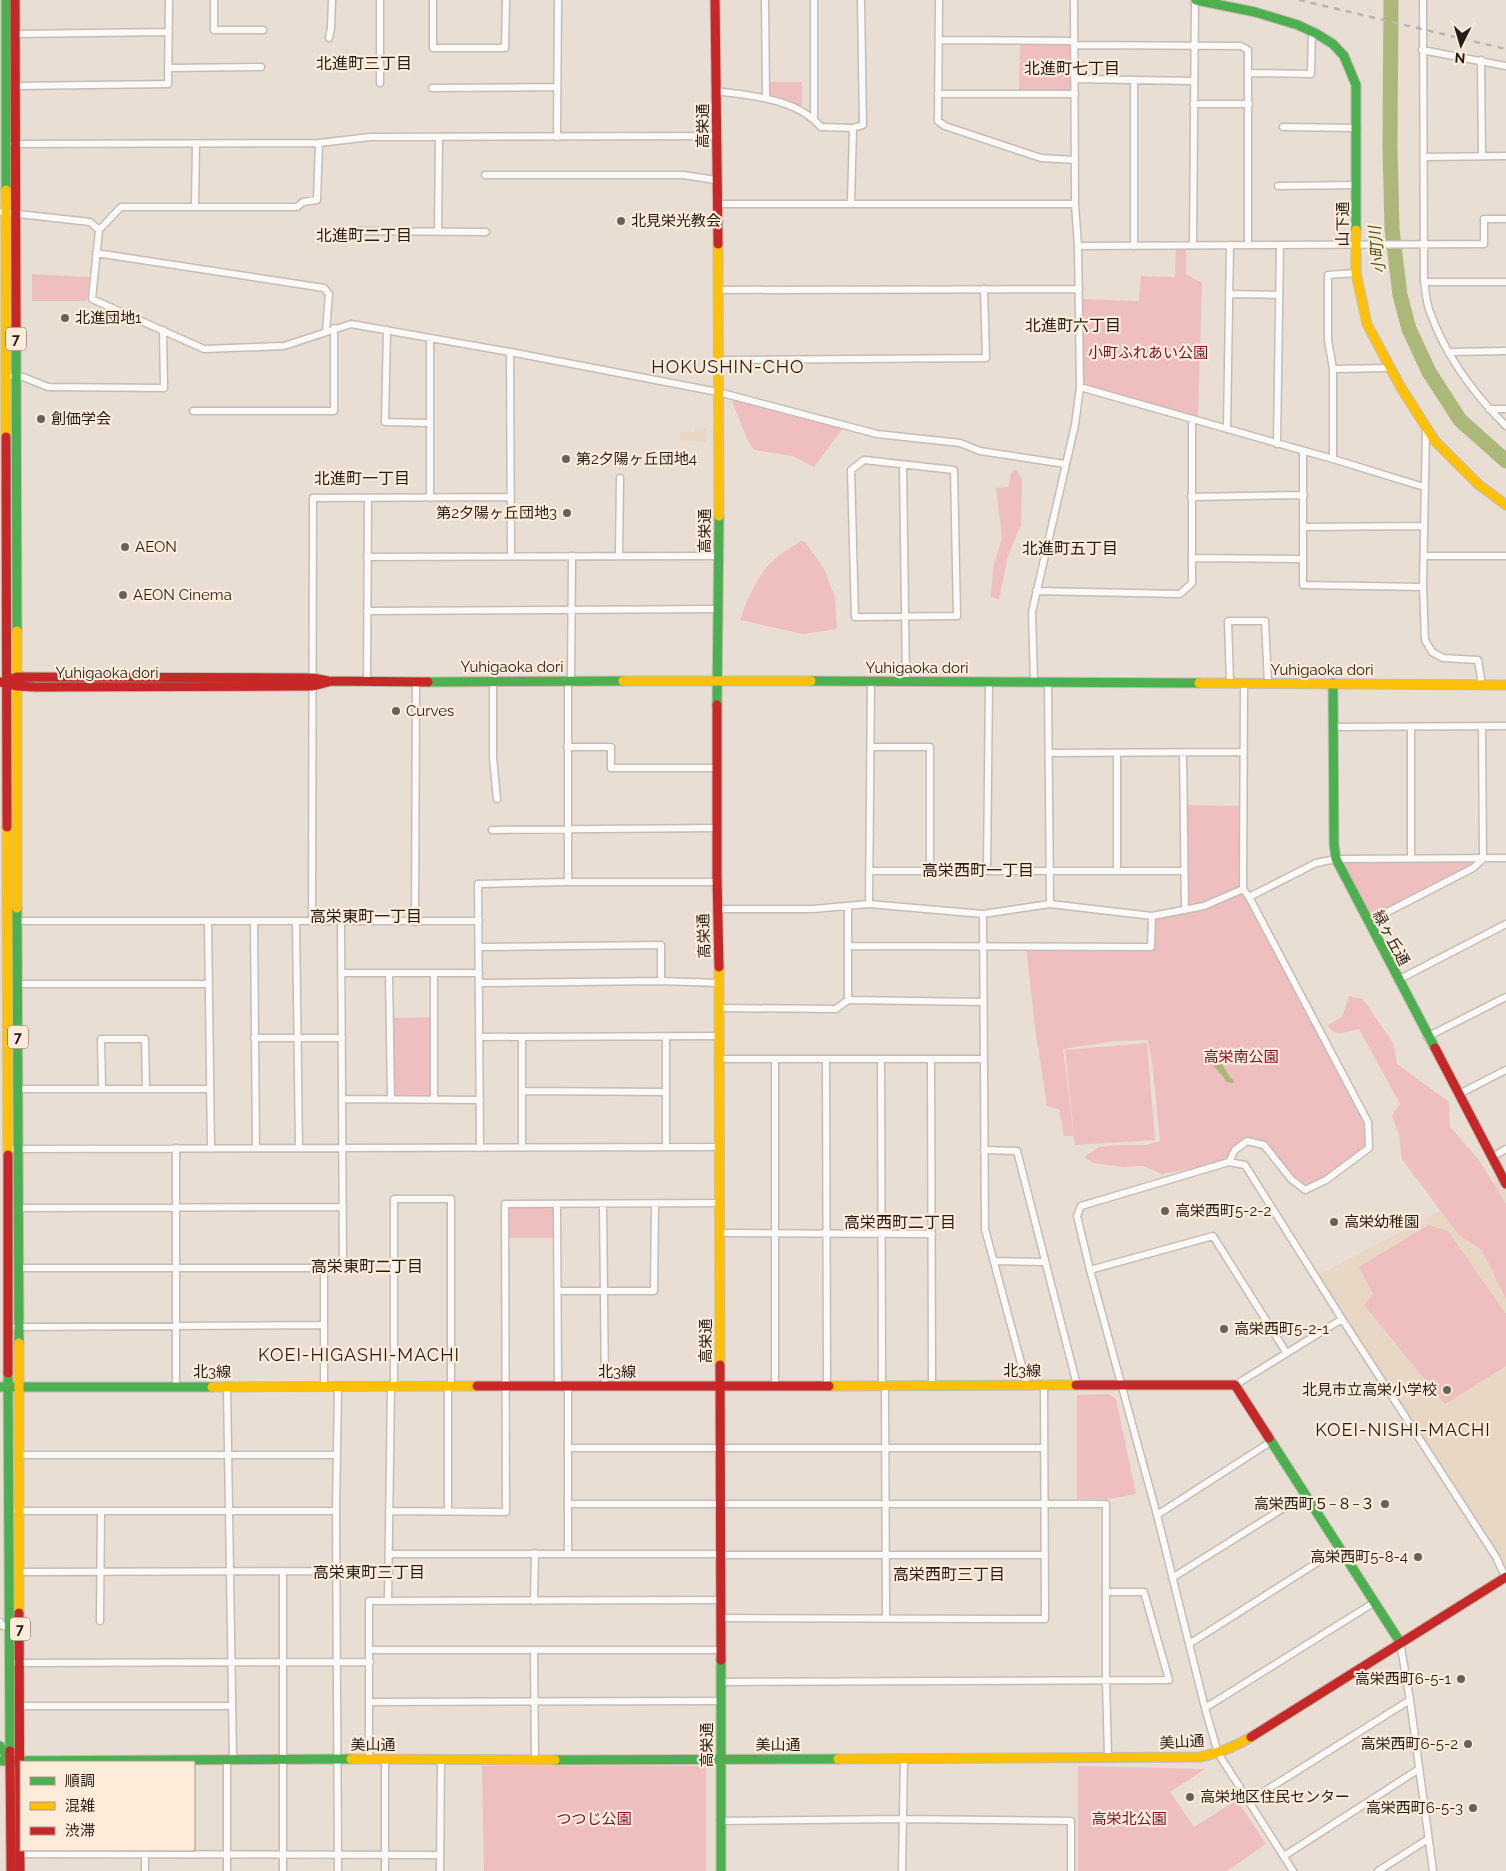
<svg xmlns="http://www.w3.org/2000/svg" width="1506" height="1871" font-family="Raleway,'Noto Sans JP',sans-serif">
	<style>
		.built { fill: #e9d7c5 }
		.green { fill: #efbebf }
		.water { fill: #abb87a }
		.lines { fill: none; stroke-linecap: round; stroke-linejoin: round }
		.river { stroke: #abb87a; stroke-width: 15 }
		.street-casing { stroke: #c5bcb4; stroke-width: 9 }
		.fast-casing { stroke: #c5bcb4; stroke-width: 11 }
		.slow-casing { stroke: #c5bcb4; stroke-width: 11 }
		.jam-casing { stroke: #c5bcb4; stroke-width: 11 }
		.street { stroke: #fcfaf9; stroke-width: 6 }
		.fast { stroke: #4caf50; stroke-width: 9 }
		.slow { stroke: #ffc107; stroke-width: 9 }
		.jam { stroke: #c62828; stroke-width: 9 }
		.rail { stroke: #b8b5b3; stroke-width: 2.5; stroke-dasharray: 6 6; stroke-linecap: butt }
		.poi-dot { fill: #696159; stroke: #feebd9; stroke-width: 2 }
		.labels { text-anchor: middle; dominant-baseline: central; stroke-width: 4.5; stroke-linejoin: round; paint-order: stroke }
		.shield { fill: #feebd9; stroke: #655b51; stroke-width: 1 }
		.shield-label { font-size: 14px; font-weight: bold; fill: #241d17 }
		.street-label { font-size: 15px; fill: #241d17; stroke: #feebd9 }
		.poi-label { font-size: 15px; fill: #241d17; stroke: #feebd9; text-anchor: start }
		.park-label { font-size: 15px; fill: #7c0d2f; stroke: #feebd9 }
		.neighbourhood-label { font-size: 16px; fill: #241d17; stroke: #feebd9 }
		.water-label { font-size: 16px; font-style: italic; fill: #47561a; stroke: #feebd9 }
		.quarter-label { font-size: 18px; letter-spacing: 1px; fill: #241d17; stroke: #feebd9 }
	</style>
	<rect width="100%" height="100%" fill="#e9ded4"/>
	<path class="built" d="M695 428H707L706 442 680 441V432H695Z
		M0 907H1L0 1149Z
		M1502 1178 1506 1184V1577L1315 1277Z"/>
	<path class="green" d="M1020 45H1070V91H1019Z
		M768 82H802V106L795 105 769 94Z
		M1176 246H1186V274L1202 283 1198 420 1080 387 1079 299 1139 301 1141 276 1175 277Z
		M32 274 90 277 87 301H32Z
		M738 399 843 428 814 467 793 456 754 450 747 439 732 401Z
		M1015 469 1022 479 1021 525 1008 556 999 599 991 597 993 568 1002 538 996 488 1008 487 1011 474Z
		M801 541 805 542 824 569 835 597 837 629 803 634 740 620C748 598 757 575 775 559 782 552 793 547 801 541Z
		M1184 805 1243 806V889L1368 1122 1369 1148 1305 1190 1291 1179 1264 1145 1245 1143 1229 1162 1162 1174 1143 1166 1123 1167 1093 1163 1084 1157 1099 1147 1119 1145H1146L1160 1141 1153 1068 1148 1040 1114 1041 1063 1049 1074 1136H1064L1059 1109 1047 1106 1038 1045 1037 1044 1026 947H1151L1152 916 1185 910Z
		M1336 859H1483L1473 868 1368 922Z
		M1349 996 1363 999 1393 1043 1397 1064 1449 1102 1450 1127 1479 1160 1506 1204V1299L1482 1250 1459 1235 1402 1159 1399 1135 1392 1116 1400 1104 1359 1029C1346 1031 1335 1039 1328 1025L1342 1017Z
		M434 1017V1099H391L390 1018Z
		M1147 1043 1155 1140 1075 1145 1065 1050Z
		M505 1204H557V1238H505Z
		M1428 1225 1448 1231 1506 1314V1366L1445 1404 1364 1305 1373 1294 1359 1267Z
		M1108 1394 1116 1399 1136 1494 1109 1499H1077V1395Z
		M706 1766V1871H484L482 1766Z
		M1078 1766 1205 1769 1170 1792 1194 1827 1237 1800 1266 1844 1227 1871H1078Z"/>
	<path class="water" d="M1212 1053 1217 1055 1229 1076 1234 1081 1233 1083 1226 1082C1222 1071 1207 1066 1212 1053Z"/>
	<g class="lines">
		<path class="river" d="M1391 0 1390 147 1392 229 1400 295 1409 329 1429 372 1460 420 1506 461"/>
		<g class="street-casing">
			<path id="street" d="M214 0V30H263
				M380 0V83
				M433 0V48H505L506 0
				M765 0 766 98
				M814 0V119
				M939 0 938 121 945 126 1041 158 1075 160
				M1423 0 1424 282C1426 292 1426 303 1430 312 1446 357 1473 393 1506 426
				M15 34 169 32
				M329 38 331 28 332 0
				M939 40 1074 41
				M1074 45 1241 46 1248 50V245
				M1422 50 1506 66
				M1481 60 1482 156
				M169 68 261 67
				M1249 73 1311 74 1312 30
				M1074 79 1194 81
				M15 86 168 84 169 0
				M432 88 557 87
				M716 91C752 96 796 98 821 127L853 128 863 125 861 0
				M938 94H1075
				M1193 104H1249
				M1283 127 1357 128
				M557 137 558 0
				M13 144 319 143 370 137 716 136
				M1424 157 1506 156
				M485 175H683L716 180
				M1278 186 1357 185
				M851 203 853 128
				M717 204H1075
				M195 207 196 144
				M0 212 90 222 99 230 92 299 204 349 284 346 351 324 510 352 718 392 877 434 960 443 980 451 1065 464
				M99 230 121 207H297L303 202 317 200 319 143
				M353 231 486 232
				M438 231 439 137
				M1193 245 1195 0
				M1078 246 1484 244V219H1506
				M1134 246V80
				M96 253 324 288 329 294 326 331
				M1424 282H1506
				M718 290 1079 289
				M1229 294 1279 295
				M387 330 385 422 430 423
				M510 352 511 556
				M1448 352 1506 351
				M718 360 986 358 984 289
				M1333 369 1328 340V275L1356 273
				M13 376 23 377 48 387 164 388 163 330
				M1080 387 1333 459 1424 487
				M1489 409H1506
				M193 411H334V328
				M1426 427 1423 587 1425 640 1432 652 1443 658 1478 660 1482 685
				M1227 429 1230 245
				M1277 444 1280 245
				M1303 452V585L1423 587
				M1333 459V369L1390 368
				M864 460 954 470 957 616 855 617 851 470Z
				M903 465 906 681
				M1191 497 1304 495
				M430 498V338
				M1304 527 1424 526
				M619 556 620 478
				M1424 556H1506
				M367 557 719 556
				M1193 558 1303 559
				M1036 591 1180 594 1192 583V419
				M367 611 718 609
				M493 681V758L497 799
				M568 681V882
				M571 681 572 556
				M367 682 368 498
				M1034 682 1032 612 1075 425 1080 387 1078 246 1075 204 1074 0
				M1048 683 1050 904
				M1230 683 1228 621H1265L1268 683
				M1333 727 1506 726
				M1411 727V858
				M567 747H611V768H716
				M871 747H930V871
				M1049 753 1243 752
				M1183 753 1185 910
				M1117 754V870
				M492 830 716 828
				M870 871H1184
				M987 871 989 682
				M1249 897 1316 863 1336 859 1506 858
				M869 904 871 681
				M848 906V1000
				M717 909H813L869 904 983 914 1050 904 1152 916 1204 906 1243 889
				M983 914 985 1229 1027 1385
				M17 921H479
				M208 921 211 1148
				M254 921 256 1148
				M296 921 299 1148
				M312 921 313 498 511 497
				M415 922 416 682
				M1368 922 1473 868 1483 859 1482 726
				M848 946 1151 947 1152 916
				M479 947 661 945V981
				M342 973H479
				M389 973 391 1099
				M434 973V1099
				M1398 980 1506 924
				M480 983 661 981 719 983
				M16 984H209
				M719 1008 836 1009 848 1000 983 1002
				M480 1037 719 1036
				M666 1037V1147
				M1427 1037 1506 997
				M254 1038H342
				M719 1059H983
				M775 1059V1386
				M826 1059 827 1385
				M881 1059 882 1385
				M931 1059 932 1386
				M102 1088 101 1039H145L146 1089
				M17 1089H210
				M522 1091 665 1092
				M1459 1094 1506 1070
				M342 1099 480 1100
				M480 1147 478 884 568 882H716
				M522 1147V1037
				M15 1149 720 1147
				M984 1150 1017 1151 1077 1385
				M1492 1157 1506 1149
				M1229 1162 1235 1150 1247 1141 1264 1145 1291 1179 1305 1190 1326 1180 1369 1148 1368 1122 1249 897 1243 889 1244 683
				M557 1204 558 1386
				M603 1204 605 1385
				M18 1208 343 1207
				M720 1233 932 1234
				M994 1261 1045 1262
				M19 1268H343L341 921
				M1090 1270 1213 1236 1286 1352
				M558 1291H654L655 1204
				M16 1327 324 1325
				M1235 1385 1342 1319
				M176 1386V1148
				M227 1386 233 1759
				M324 1386V1268
				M394 1386V1199H451V1386
				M448 1386V1511
				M885 1386 886 1618
				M569 1448H1044
				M19 1455H337
				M568 1504H1106V1680L1108 1757
				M17 1511H336
				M389 1511 506 1512 505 1204 720 1203
				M1157 1515 1272 1441
				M568 1553V1386
				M389 1554H720
				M720 1555H1045
				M18 1572 336 1571
				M1172 1578 1306 1494
				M388 1601 391 1386
				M534 1601 535 1553
				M721 1618 1045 1619 1044 1385
				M100 1621 101 1511
				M0 1622 3 1626 10 1627
				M1400 1642 1410 1700 1433 1871
				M1189 1644 1340 1548
				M370 1650H721
				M534 1651 535 1759
				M16 1663 370 1662
				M721 1682 1169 1680 1144 1592H1107
				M370 1702 721 1701
				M19 1706H231
				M1205 1708 1375 1602
				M369 1759V1601L721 1600
				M1249 1801 1410 1700
				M720 1821 902 1819 1071 1821V1871
				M19 1854 440 1855
				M145 1854V1871
				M1284 1856 1419 1769
				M227 1871V1759
				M283 1871V1571
				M338 1871 336 1511 338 1386
				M385 1871V1759
				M440 1871 441 1759
				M902 1871 904 1758
				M1293 1871 1218 1753 1205 1708 1157 1515 1090 1270 1077 1216 1081 1206 1229 1162 1245 1165 1342 1319 1496 1557 1506 1579
				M1378 1871 1428 1839"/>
		</g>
		<g class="fast-casing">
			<path id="fast" d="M6 0V190
				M1196 0 1255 12 1298 25 1317 34 1333 44 1344 56 1356 85V230
				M16 327 17 631
				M811 681 1199 683
				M428 682 623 681
				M1333 683 1334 844 1336 859 1435 1048
				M717 705 719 516
				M17 908 19 1343
				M8 1373 10 1751
				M0 1387H212
				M1269 1438 1400 1642
				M721 1660V1871
				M0 1746 10 1761
				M555 1760 838 1759
				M0 1761 351 1759"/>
		</g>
		<g class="slow-casing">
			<path id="slow" d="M6 190V437
				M1356 230V273L1367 324 1400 386 1435 441 1478 484 1506 505
				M718 244 719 516
				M17 631V908
				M623 681H811
				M1199 683 1506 685
				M7 827 8 1155
				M719 967 720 1365
				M19 1343V1613
				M829 1386 1076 1385
				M212 1387 477 1386
				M351 1759 555 1760
				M838 1759 1200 1757C1219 1753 1235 1747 1251 1737"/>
		</g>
		<g class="jam-casing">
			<path id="jam" d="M15 0 16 327
				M715 0 718 244
				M6 437 7 827
				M12 679 17 677 313 678 328 681 428 682
				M0 682 17 686 36 687 313 686 328 682
				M717 705V877L719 967
				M1435 1048 1506 1184
				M8 1155V1373
				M720 1365 721 1660
				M1076 1385H1235L1269 1438
				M477 1386H829
				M19 1613 20 1871
				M1251 1737 1506 1577
				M10 1751 11 1871"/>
		</g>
		<use href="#street" class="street"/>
		<use href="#fast" class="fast"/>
		<use href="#slow" class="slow"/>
		<use href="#jam" class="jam"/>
		<path class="rail" d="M1299 0 1506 49"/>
	</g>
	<g class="poi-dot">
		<circle cx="621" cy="221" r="5"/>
		<circle cx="65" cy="318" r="5"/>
		<circle cx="41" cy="419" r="5"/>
		<circle cx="566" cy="459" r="5"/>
		<circle cx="567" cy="513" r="5"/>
		<circle cx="125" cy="547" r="5"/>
		<circle cx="123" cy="595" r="5"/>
		<circle cx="396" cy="711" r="5"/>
		<circle cx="1165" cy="1211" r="5"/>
		<circle cx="1334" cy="1222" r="5"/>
		<circle cx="1224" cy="1329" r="5"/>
		<circle cx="1447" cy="1390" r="5"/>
		<circle cx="1385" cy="1504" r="5"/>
		<circle cx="1418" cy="1557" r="5"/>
		<circle cx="1461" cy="1679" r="5"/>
		<circle cx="1468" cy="1744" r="5"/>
		<circle cx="1190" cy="1797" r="5"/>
		<circle cx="1473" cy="1808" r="5"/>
	</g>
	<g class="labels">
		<g class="shield">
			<rect x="6" y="327.5" width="20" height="23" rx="4"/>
			<rect x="8" y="1025.5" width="20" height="23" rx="4"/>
			<rect x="10" y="1617.5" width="20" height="23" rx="4"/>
		</g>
		<g class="shield-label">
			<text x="16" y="339">7</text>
			<text x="18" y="1037">7</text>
			<text x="20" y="1629">7</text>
		</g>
		<g class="street-label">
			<text transform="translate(703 126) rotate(-90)">高栄通</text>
			<text transform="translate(1343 224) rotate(-90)">山下通</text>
			<text transform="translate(705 531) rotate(-90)">高栄通</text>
			<text x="512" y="667">Yuhigaoka dori</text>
			<text x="917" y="668">Yuhigaoka dori</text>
			<text x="1322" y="670">Yuhigaoka dori</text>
			<text x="107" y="673">Yuhigaoka dori</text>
			<text transform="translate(704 936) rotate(-92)">高栄通</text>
			<text transform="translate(1391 938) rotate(62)">緑ヶ丘通</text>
			<text transform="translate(706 1341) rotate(-90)">高栄通</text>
			<text x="1022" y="1371">北3線</text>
			<text x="212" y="1372">北3線</text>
			<text x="617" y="1372">北3線</text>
			<text transform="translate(1182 1742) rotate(-3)">美山通</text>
			<text x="373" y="1745">美山通</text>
			<text transform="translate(707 1745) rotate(-90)">高栄通</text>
			<text x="778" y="1745">美山通</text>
		</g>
		<g class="poi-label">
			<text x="631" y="221">北見栄光教会</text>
			<text x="75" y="318">北進団地1</text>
			<text x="51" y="419">創価学会</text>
			<text x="576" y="459">第2夕陽ヶ丘団地4</text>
			<text x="557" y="513" text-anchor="end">第2夕陽ヶ丘団地3</text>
			<text x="135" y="547">AEON</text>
			<text x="133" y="595">AEON Cinema</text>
			<text x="406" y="711">Curves</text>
			<text x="1175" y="1211">高栄西町5-2-2</text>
			<text x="1344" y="1222">高栄幼稚園</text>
			<text x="1234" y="1329">高栄西町5-2-1</text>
			<text x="1437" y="1390" text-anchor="end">北見市立高栄小学校</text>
			<text x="1375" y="1504" text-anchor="end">高栄西町５−８−３</text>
			<text x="1408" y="1557" text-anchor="end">高栄西町5-8-4</text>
			<text x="1451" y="1679" text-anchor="end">高栄西町6-5-1</text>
			<text x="1458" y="1744" text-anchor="end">高栄西町6-5-2</text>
			<text x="1200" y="1797">高栄地区住民センター</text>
			<text x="1463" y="1808" text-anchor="end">高栄西町6-5-3</text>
		</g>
		<g class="park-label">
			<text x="1148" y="353">小町ふれあい公園</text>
			<text x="1241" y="1057">高栄南公園</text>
			<text x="594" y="1819">つつじ公園</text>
			<text x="1129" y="1819">高栄北公園</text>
		</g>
		<g class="neighbourhood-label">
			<text x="364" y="63">北進町三丁目</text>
			<text x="1072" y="68">北進町七丁目</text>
			<text x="364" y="235">北進町二丁目</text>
			<text x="1073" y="325">北進町六丁目</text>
			<text x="362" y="478">北進町一丁目</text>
			<text x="1070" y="548">北進町五丁目</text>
			<text x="978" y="870">高栄西町一丁目</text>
			<text x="366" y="916">高栄東町一丁目</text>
			<text x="900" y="1222">高栄西町二丁目</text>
			<text x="367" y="1266">高栄東町二丁目</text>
			<text x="369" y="1572">高栄東町三丁目</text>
			<text x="949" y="1574">高栄西町三丁目</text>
		</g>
		<g class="water-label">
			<text transform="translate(1377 250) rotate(-96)">小町川</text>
		</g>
		<g class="quarter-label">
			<text x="728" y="366">HOKUSHIN-CHO</text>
			<text x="359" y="1354">KOEI-HIGASHI-MACHI</text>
			<text x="1403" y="1429">KOEI-NISHI-MACHI</text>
		</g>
	</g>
	<rect x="20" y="1761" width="175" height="90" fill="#feebd9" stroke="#a7998b"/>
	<rect x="30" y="1777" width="25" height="8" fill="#4caf50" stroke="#a7998b"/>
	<text x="65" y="1786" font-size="15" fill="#241d17">順調</text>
	<rect x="30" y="1802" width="25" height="8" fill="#ffc107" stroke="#a7998b"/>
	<text x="65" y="1811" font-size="15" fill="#241d17">混雑</text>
	<rect x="30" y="1827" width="25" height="8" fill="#c62828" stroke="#a7998b"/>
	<text x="65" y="1836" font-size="15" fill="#241d17">渋滞</text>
	<g transform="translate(1461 45) rotate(185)" stroke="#feebd9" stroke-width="4" paint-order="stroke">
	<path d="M0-4L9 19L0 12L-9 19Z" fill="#241d17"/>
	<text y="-8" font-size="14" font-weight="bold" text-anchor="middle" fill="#241d17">N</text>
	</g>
</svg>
